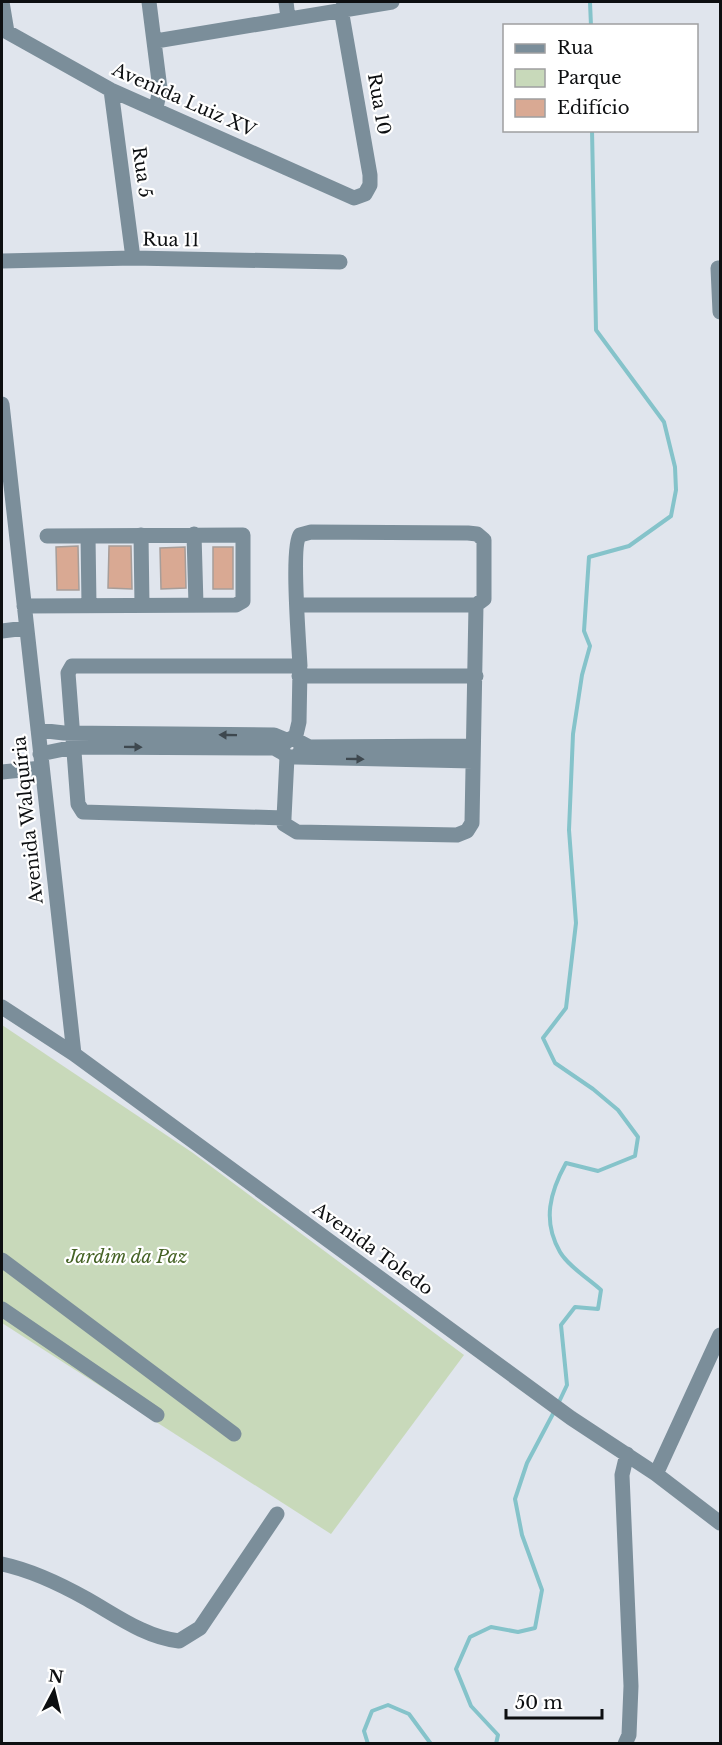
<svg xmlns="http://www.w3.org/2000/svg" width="722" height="1745" font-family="'Libre Baskerville',serif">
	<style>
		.green { fill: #c8d9ba }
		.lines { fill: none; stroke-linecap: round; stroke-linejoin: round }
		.stream { stroke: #85c3ca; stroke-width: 4 }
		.building { fill: #d9a993; stroke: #a69d99; stroke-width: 1.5 }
		.minor { stroke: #7b8e9a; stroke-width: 15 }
		.oneway { fill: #3e484f }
		.labels { text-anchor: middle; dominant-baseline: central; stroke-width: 4.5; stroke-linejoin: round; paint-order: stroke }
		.street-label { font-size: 18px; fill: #0d0f11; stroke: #fff }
		.park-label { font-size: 18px; font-style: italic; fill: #456225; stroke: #fff }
	</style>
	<rect width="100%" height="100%" fill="#e0e5ed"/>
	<path class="green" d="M2 1025 193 1153 464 1355 331 1534 2 1323Z"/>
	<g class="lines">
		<path class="stream" d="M590 2 591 26
			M558 1404 567 1385 561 1325 575 1307 598 1309 601 1290C589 1279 568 1266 560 1252 542 1221 550 1192 566 1163L598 1171 635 1156 638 1137 618 1110 593 1089 555 1063 543 1038 566 1008 576 923 569 830 573 734 582 675 590 646 584 631 589 557 629 546 671 516 676 490 675 467 664 422 596 330 592 130
			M368 1744 364 1731 372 1711 388 1705 409 1714 431 1744
			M496 1744 498 1735 471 1706 456 1669 470 1637 491 1627 518 1632 535 1628 542 1590 522 1535 515 1499 527 1463 555 1410"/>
	</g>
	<path class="building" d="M78 546 79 590H57L56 547Z
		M109 546H131L132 589 108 588Z
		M185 547 186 588 161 589 160 548Z
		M213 547H233V589H213Z"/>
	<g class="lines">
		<path class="minor" d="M2 2 7 32
			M149 2 160 89 156 108
			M286 2 288 18
			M2 29 111 90 354 198 365 194 370 185V175L341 9
			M156 41 392 2
			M111 90 133 258
			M2 261 133 258 340 262
			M718 268 720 312
			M2 404 74 1054
			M194 534 196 605
			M141 535 142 605
			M88 536 89 605
			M297 605H476L484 599V540L477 534 468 533 311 532 300 535C291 545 299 646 300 666H72L68 673 78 804 83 812 284 818V824L297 832 457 835 467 831 472 823 476 605
			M24 606 236 605 243 601V535L47 536
			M2 631 26 628
			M299 676H476
			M38 730 64 733 274 735 286 740
			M295 739 299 722 300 669
			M301 744V751L296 757H287L283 753V744L292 738 309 747 473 746
			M40 754 74 747 274 748 283 753
			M296 757 473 761
			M2 772 42 768
			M284 818 287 757
			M2 1007 74 1054 571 1418 656 1474 720 1523
			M2 1260 234 1434
			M2 1309 157 1415
			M656 1474 720 1335
			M2 1564C30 1570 62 1585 87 1599 117 1616 145 1637 179 1641L200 1628 277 1514
			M625 1744 629 1735 631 1686 622 1475 627 1454"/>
	</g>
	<defs><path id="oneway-solid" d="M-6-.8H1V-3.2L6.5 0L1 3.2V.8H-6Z" transform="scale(1.5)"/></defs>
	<g class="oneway">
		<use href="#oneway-solid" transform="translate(228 735) rotate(-179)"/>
		<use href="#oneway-solid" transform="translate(133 747) rotate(1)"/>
		<use href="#oneway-solid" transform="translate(355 759) rotate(1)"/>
	</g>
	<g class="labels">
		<g class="street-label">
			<text transform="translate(184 100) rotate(24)">Avenida Luiz XV</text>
			<text transform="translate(379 104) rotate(80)">Rua 10</text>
			<text transform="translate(142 172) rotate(82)">Rua 5</text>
			<text transform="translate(171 240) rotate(1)">Rua 11</text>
			<text transform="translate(28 820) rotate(-96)">Avenida Walquíria</text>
			<text transform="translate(373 1249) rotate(36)">Avenida Toledo</text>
		</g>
		<g class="park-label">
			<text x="127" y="1257">Jardim da Paz</text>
		</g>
	</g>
	<rect width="722" height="1745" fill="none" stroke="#0d0f11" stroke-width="6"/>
	<rect x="503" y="24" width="195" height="108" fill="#ffffff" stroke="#9e9fa0" stroke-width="1.5"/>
	<rect x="515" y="44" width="30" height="9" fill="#7b8e9a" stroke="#9e9fa0" stroke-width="1.5"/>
	<text x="557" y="54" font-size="18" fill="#0d0f11">Rua</text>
	<rect x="515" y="69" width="30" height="18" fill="#c8d9ba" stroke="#9e9fa0" stroke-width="1.5"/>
	<text x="557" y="84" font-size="18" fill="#0d0f11">Parque</text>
	<rect x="515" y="99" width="30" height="18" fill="#d9a993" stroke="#9e9fa0" stroke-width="1.5"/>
	<text x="557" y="114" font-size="18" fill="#0d0f11">Edifício</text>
	<g transform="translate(54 1691) rotate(7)" stroke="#ffffff" stroke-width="4.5" paint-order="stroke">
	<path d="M0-4.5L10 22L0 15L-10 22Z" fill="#0d0f11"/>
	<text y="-9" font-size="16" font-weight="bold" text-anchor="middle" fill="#0d0f11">N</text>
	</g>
	<path d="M506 1709v9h96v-9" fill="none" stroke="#0d0f11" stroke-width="3"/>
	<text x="515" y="1709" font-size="18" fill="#0d0f11" stroke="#ffffff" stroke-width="4.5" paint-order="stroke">50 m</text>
</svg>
